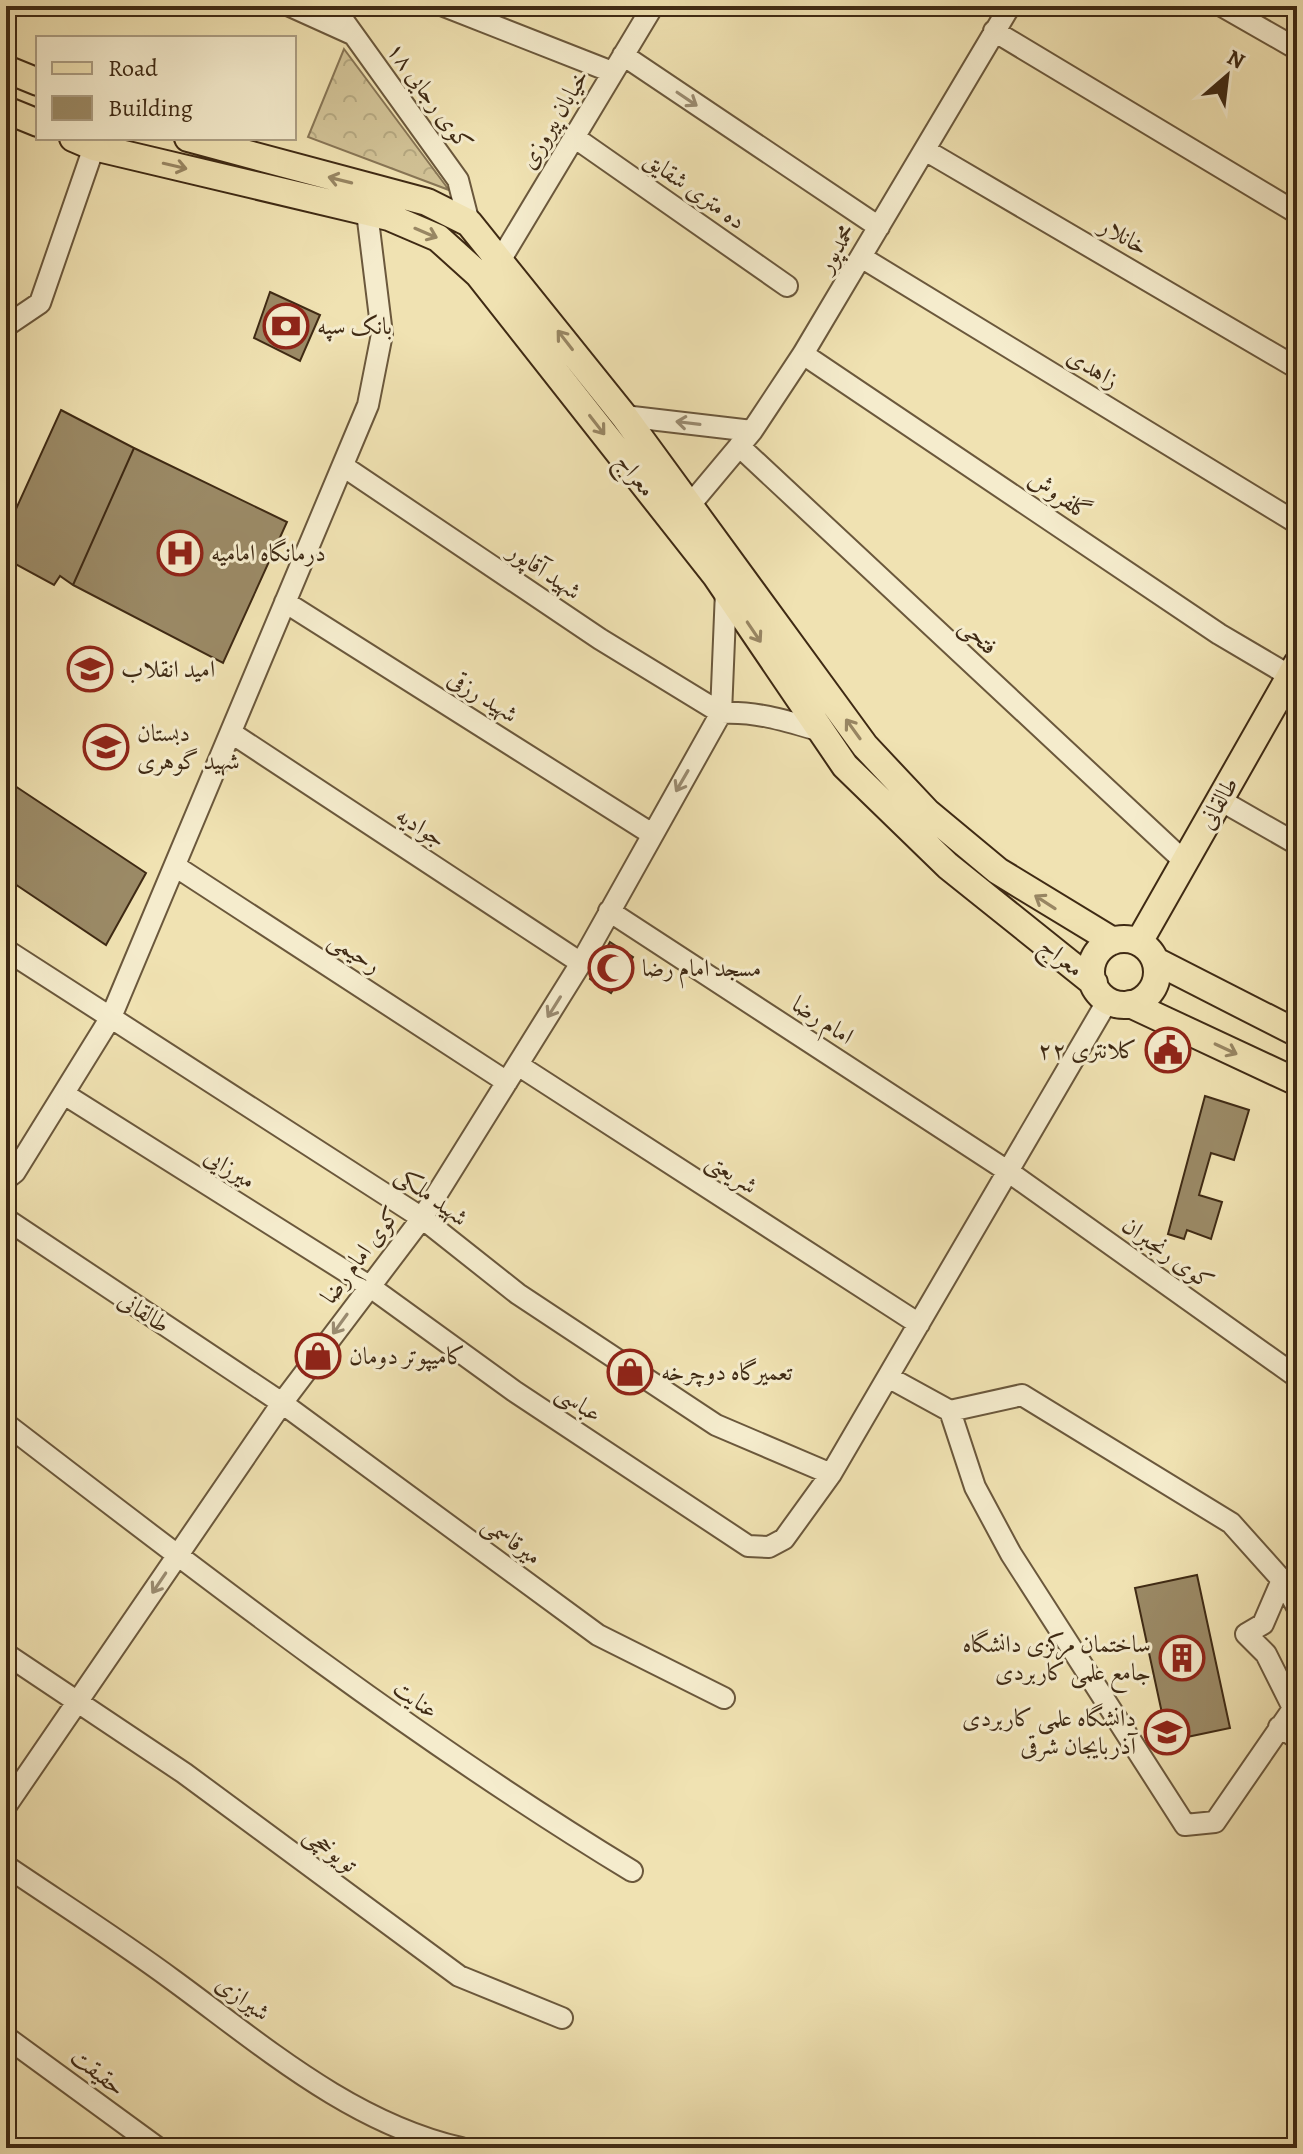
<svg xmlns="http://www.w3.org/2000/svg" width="1303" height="2154" font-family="Alegreya,Amiri,serif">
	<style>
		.forest { fill: url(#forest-crowns); stroke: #887656; stroke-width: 2 }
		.building { fill: #9b8a66; stroke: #3f2a14; stroke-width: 2 }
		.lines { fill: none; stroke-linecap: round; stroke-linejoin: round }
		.minor-casing { stroke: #6b583c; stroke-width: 24 }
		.major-casing { stroke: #3f2a14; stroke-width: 30 }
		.minor { stroke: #f5eccd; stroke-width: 20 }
		.major { stroke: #f0e2b2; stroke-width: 26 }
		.oneway { stroke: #9a8b70 }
		.oneway2 { stroke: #988663 }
		.labels { text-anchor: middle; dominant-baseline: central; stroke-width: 6; stroke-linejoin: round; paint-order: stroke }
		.street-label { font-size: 24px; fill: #3f2a14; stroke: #f5eccd }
		.poi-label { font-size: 24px; fill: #3f2a14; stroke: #f5eccd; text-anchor: start }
	</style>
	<defs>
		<pattern id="forest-crowns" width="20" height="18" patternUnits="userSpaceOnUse" patternTransform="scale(2)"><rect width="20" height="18" fill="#d2c397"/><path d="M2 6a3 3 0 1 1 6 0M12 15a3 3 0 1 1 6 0" fill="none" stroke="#b5a881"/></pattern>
	</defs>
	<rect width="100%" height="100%" fill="#f0e2b2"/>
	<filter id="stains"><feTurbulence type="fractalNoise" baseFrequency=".0025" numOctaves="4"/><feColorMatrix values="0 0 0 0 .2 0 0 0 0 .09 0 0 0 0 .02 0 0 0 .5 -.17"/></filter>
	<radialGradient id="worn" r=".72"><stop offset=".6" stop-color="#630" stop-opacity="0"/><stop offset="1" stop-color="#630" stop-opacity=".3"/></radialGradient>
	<path class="forest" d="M344 49 449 190 308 137Z"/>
	<path class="building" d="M270 292 320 315 300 361 254 338Z
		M61 410 134 448 73 585 60 576 54 585 6 559V531Z
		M134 448 287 522 223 663 73 585Z
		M6 780 146 873 106 945 6 878Z
		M610 942 633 957 611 993 590 979Z
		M1205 1096 1249 1110 1234 1160 1211 1153 1199 1195 1222 1202 1211 1239 1187 1230 1184 1239 1168 1234Z
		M1197 1575 1230 1728 1168 1741 1135 1588Z"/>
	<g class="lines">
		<g class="minor-casing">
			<path id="minor" d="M290 6 352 34
				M333 6 458 180 469 223
				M444 6 612 72
				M1222 6 1297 49
				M994 31 1297 213
				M623 55 879 227
				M574 137 787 286
				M925 150 1297 368
				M861 257 1297 523
				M501 259 653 6
				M6 326 40 303 94 147
				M803 354 1219 634 1297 680
				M624 416 752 431
				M739 446 1185 862
				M343 466 600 639 721 713
				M690 505 752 431 803 354 1010 6
				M285 602 652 834
				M721 713C756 711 787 721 821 731
				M233 734 581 963
				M1220 800 1297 844
				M175 866 507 1082
				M609 911 1009 1172 1297 1377
				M6 950 422 1218 518 1294 716 1425 831 1474
				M518 1065 919 1324
				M64 1094 369 1286 514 1391 748 1546 769 1547 784 1539 831 1474 1108 1000
				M6 1179 15 1172 111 1017 368 405 382 334 367 212
				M6 1219 282 1403 598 1635 724 1698
				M888 1377 950 1411 1022 1395 1231 1523 1282 1580 1297 1607
				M950 1411 975 1487 1011 1554 1185 1825 1215 1822 1297 1703
				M6 1424C210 1581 413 1738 632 1871
				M1282 1580 1263 1624 1246 1634 1266 1654 1293 1708
				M6 1654 184 1773 459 1976 562 2018
				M1279 1727 1297 1738
				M6 1806 282 1403 422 1218 581 963 721 713 726 591
				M6 1866C62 1904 119 1940 173 1980 262 2045 351 2123 461 2148
				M6 2037 158 2148"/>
		</g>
		<g class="major-casing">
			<path id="major" d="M6 69 38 82
				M6 110 38 123
				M73 138 94 147 389 217 438 238 478 274 716 576 845 766 948 866 1094 983
				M188 138 427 202 469 223 624 416 865 746 927 812 998 871 1113 941
				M1091 972a33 33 0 1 1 66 0a33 33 0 1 1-66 0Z
				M1139 942 1297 664
				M1156 961 1297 1033
				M1130 1004 1297 1082"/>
		</g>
		<use href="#minor" class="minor"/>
		<use href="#major" class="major"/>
	</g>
	<defs><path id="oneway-shaft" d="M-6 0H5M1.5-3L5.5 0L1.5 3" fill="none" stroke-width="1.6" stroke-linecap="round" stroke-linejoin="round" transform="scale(2)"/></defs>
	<g class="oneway">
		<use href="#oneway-shaft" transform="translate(687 99) rotate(34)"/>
		<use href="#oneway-shaft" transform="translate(688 423) rotate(-173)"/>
		<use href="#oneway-shaft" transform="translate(682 781) rotate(120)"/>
		<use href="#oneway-shaft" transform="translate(554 1007) rotate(122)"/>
		<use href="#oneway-shaft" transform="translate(340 1324) rotate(126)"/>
		<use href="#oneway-shaft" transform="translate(159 1583) rotate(124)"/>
	</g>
	<g class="oneway2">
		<use href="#oneway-shaft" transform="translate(175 166) rotate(13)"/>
		<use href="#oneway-shaft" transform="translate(340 180) rotate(-166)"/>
		<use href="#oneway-shaft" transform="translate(426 233) rotate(23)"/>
		<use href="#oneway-shaft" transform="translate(565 340) rotate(-128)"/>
		<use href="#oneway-shaft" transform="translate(597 425) rotate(52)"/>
		<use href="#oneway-shaft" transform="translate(754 632) rotate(56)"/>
		<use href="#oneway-shaft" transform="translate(853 729) rotate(-126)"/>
		<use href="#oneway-shaft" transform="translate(1045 902) rotate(-147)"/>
		<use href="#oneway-shaft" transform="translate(1226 1049) rotate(25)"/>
	</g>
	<defs>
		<g id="bank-ring" transform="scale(2.3)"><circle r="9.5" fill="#f5eccd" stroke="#8f2418" stroke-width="1.5"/><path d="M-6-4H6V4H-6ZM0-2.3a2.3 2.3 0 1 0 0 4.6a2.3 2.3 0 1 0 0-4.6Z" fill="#8f2418"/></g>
		<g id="hospital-ring" transform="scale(2.3)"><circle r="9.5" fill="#f5eccd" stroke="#8f2418" stroke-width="1.5"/><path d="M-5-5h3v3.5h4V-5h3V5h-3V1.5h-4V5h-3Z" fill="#8f2418"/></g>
		<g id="school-ring" transform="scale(2.3)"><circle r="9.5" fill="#f5eccd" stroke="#8f2418" stroke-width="1.5"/><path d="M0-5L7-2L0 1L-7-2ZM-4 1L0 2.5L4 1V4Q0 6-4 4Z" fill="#8f2418"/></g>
		<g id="mosque-ring" transform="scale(2.3)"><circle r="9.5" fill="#f5eccd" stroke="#8f2418" stroke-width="1.5"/><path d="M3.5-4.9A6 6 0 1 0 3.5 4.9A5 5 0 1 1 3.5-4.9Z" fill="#8f2418"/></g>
		<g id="civic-ring" transform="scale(2.3)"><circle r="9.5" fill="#f5eccd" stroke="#8f2418" stroke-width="1.5"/><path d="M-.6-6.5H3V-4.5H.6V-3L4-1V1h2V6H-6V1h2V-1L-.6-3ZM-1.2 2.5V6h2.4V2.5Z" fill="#8f2418"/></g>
		<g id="shop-ring" transform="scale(2.3)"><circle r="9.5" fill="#f5eccd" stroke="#8f2418" stroke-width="1.5"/><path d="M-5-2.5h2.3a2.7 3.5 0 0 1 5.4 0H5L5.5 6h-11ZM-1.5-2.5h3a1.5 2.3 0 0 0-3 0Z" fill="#8f2418"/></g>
		<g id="building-ring" transform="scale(2.3)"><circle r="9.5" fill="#f5eccd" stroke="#8f2418" stroke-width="1.5"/><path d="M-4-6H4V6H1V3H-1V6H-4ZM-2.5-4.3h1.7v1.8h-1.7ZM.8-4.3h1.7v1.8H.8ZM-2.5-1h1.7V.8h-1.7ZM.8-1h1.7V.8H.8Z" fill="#8f2418"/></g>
		<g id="university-ring" transform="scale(2.3)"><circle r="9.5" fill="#f5eccd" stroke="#8f2418" stroke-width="1.5"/><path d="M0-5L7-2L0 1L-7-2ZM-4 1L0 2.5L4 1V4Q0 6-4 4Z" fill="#8f2418"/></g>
	</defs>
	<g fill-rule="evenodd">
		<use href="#bank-ring" x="286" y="326"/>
		<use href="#hospital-ring" x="180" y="553"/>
		<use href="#school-ring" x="90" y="669"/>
		<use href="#school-ring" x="106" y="747"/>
		<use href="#mosque-ring" x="611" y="968"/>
		<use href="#civic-ring" x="1168" y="1050"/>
		<use href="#shop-ring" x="318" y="1356"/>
		<use href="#shop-ring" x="630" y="1372"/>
		<use href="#building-ring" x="1182" y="1658"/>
		<use href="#university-ring" x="1167" y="1732"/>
	</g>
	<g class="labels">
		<g class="street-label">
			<text transform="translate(430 96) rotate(54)">کوی رجایی ۱۸</text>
			<text transform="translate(554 119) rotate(-59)">خیابان پیروزی</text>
			<text transform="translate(695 190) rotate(35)">ده متری شقایق</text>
			<text transform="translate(1124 236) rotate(30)">خانلار</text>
			<text transform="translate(836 248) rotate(-59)">محمدپور</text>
			<text transform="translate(1093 368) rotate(31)">زاهدی</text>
			<text transform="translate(636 475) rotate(52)">معراج</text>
			<text transform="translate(1060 495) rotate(34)">گلفروش</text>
			<text transform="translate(545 571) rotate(34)">شهید آقاپور</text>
			<text transform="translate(979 636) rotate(43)">فتحی</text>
			<text transform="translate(483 696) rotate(32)">شهید رزقی</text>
			<text transform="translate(1218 803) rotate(-60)">طالقانی</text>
			<text transform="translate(421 827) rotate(33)">جوادیه</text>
			<text transform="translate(355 952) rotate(33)">رحیمی</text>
			<text transform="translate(1062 957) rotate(39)">معراج</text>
			<text transform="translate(823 1020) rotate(33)">امام رضا</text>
			<text transform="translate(230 1168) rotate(32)">میرزایی</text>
			<text transform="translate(732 1173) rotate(33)">شریعتی</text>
			<text transform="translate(432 1196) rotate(36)">شهید ملکی</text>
			<text transform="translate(1168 1253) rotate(36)">کوی رنجبران</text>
			<text transform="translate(360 1255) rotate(-53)">کوی امام رضا</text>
			<text transform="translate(144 1312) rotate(33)">طالقانی</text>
			<text transform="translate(579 1403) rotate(34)">عباسی</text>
			<text transform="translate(512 1540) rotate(36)">میرقاسمی</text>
			<text transform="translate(416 1699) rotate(36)">عنایت</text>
			<text transform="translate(331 1849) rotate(38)">تویوخچی</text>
			<text transform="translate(243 1998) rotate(36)">شیرازی</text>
			<text transform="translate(98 2072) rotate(38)">حقیقت</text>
		</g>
		<g class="poi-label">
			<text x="317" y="326">بانک سپه</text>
			<text x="211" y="553">درمانگاه امامیه</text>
			<text x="121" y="669">امید انقلاب</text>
			<text x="137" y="733">دبستان<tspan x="137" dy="28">شهید گوهری</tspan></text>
			<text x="642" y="968">مسجد امام رضا</text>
			<text x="1137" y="1050" text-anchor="end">کلانتری ٢٢</text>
			<text x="349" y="1356">کامیپوتر دومان</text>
			<text x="661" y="1372">تعمیرگاه دوچرخه</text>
			<text x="1151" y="1644" text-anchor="end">ساختمان مرکزی دانشگاه<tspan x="1151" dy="28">جامع علمی کاربردی</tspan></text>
			<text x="1136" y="1718" text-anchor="end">دانشگاه علمی کاربردی<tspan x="1136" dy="28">آذربایجان شرقی</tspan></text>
		</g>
	</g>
	<rect width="1303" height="2154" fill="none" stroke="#f0e2b2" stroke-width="32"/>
	<rect x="8" y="8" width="1287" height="2138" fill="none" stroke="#3f2a14" stroke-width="4"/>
	<rect x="16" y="16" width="1271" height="2122" fill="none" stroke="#3f2a14" stroke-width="2"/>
	<rect x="36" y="36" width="260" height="104" fill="#f5eccd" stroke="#ac9e83" stroke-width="2"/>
	<rect x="52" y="62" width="40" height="12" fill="#f0e2b2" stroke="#ac9e83" stroke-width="2"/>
	<text x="108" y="76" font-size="24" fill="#3f2a14">Road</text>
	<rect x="52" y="96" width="40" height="24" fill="#9b8a66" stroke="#ac9e83" stroke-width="2"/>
	<text x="108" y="116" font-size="24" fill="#3f2a14">Building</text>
	<g transform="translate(1227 76) rotate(28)" stroke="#f5eccd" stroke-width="6" paint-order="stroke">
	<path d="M0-6L14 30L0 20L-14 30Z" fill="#3f2a14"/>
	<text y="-12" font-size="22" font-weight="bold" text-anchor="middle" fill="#3f2a14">N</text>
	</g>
	<rect width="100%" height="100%" filter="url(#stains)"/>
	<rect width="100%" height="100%" fill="url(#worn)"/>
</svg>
